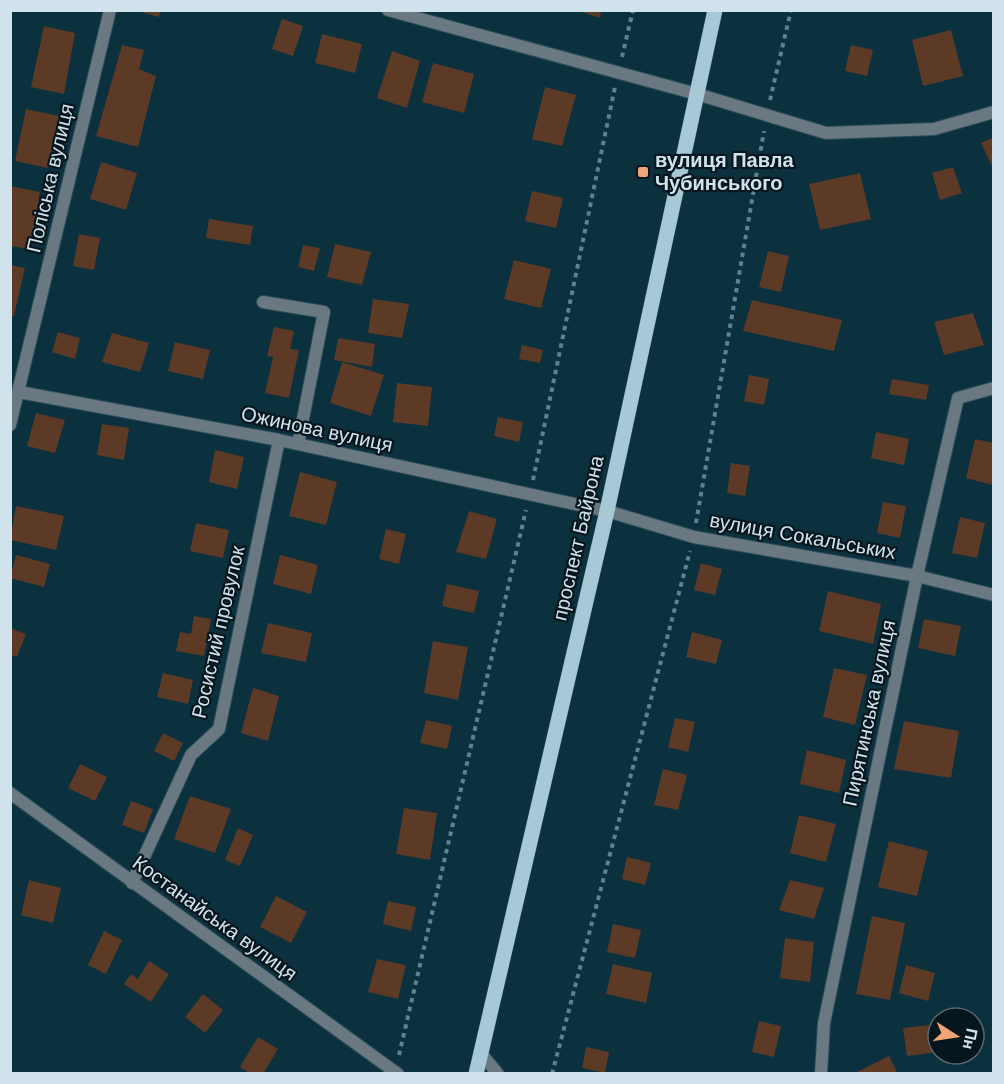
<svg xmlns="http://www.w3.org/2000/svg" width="1004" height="1084" font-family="Arial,sans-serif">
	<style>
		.building { fill: #5c3a26 }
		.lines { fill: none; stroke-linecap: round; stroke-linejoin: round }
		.street-casing { stroke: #2b4d5a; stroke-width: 14 }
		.primary-casing { stroke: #2b4d5a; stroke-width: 16 }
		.path { stroke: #63808c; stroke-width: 4; stroke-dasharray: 4.5 4.5; stroke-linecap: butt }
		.street { stroke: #6a7981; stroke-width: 12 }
		.primary { stroke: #a7c8d7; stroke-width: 15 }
		.poi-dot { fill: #efa376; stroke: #07161c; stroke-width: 2 }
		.labels { text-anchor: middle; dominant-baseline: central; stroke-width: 4.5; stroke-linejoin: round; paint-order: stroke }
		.poi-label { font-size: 20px; font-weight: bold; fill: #d0e3ed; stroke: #07161c; text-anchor: start }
		.street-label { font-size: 20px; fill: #d0e3ed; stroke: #07161c }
	</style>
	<rect width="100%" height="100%" fill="#0b303e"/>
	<path class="building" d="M134 10H161L159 17Z
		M576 10H601L600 18Z
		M282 19 303 26 293 56 272 49Z
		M44 26 75 33 64 94 31 87Z
		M951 30 963 76 923 86 912 40Z
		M322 34 362 44 355 73 315 63Z
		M122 45 144 50 139 69 156 76 138 147 96 136Z
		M851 45 873 50 867 76 845 71Z
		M392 51 420 61 407 108 377 98Z
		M433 63 474 74 464 113 422 102Z
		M545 87 576 95 562 146 532 139Z
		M26 109 59 116 48 168 15 161Z
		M994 137V170L981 143Z
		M101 162 137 173 126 210 90 199Z
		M953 167 962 193 940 200 932 173Z
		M860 173 871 219 820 230 809 184Z
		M10 186 40 192 30 249 10 246Z
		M532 191 563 198 556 228 525 221Z
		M209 219 253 226 250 245 206 238Z
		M79 234 100 238 94 270 73 266Z
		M335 244 371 252 362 285 327 277Z
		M303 245 320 248 314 271 298 267Z
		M768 251 789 256 781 292 759 287Z
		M514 260 551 269 541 308 504 299Z
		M10 265 25 268 14 316H10Z
		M373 299 409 304 402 338 368 333Z
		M752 300 842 320 834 351 743 331Z
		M973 313 984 345 944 355 934 322Z
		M274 327 294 331 290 349 299 350 289 398 265 393 273 357 267 356Z
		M58 332 80 338 75 359 52 352Z
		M112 333 149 343 140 372 102 362Z
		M338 338 375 344 372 367 334 360Z
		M175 342 210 350 203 379 168 371Z
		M522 345 543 350 540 363 519 359Z
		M342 362 384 375 371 416 330 403Z
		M749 375 769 379 764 405 744 401Z
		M892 379 929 385 926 400 889 394Z
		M397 383 432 387 428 426 393 422Z
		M36 413 65 420 55 453 27 446Z
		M498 417 523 422 519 442 494 436Z
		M102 424 129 428 124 460 97 455Z
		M876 432 909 439 904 465 871 458Z
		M975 439 994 443 993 485 966 478Z
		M215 450 244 457 237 489 209 482Z
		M731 463 750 466 745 496 727 493Z
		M300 472 337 482 326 525 289 516Z
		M883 502 906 506 900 538 877 533Z
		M16 506 64 516 56 550 10 540Z
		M469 511 497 519 486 559 456 552Z
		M960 517 985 523 977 558 952 553Z
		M196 523 229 530 223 558 190 551Z
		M386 529 406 534 399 564 379 559Z
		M16 555 50 564 44 587 10 578Z
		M280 555 318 565 311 594 273 584Z
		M701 563 722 569 715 595 694 590Z
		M447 584 479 591 474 613 442 606Z
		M828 591 881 604 873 644 819 631Z
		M194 616 211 619 204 656 176 651 180 632 191 634Z
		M924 619 961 626 955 656 918 648Z
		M268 623 312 633 306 662 261 653Z
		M10 628 26 634 17 657 10 655Z
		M692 632 722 640 716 664 686 657Z
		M433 641 468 647 458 700 424 693Z
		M834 668 867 675 855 725 823 717Z
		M163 673 193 680 188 704 157 697Z
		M253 688 279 696 268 741 241 733Z
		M675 718 695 722 688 752 668 747Z
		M426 720 452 726 447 749 420 743Z
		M904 721 959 731 951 778 894 769Z
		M163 733 183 743 174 761 154 751Z
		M807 750 846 760 839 793 800 784Z
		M80 764 107 777 95 801 68 788Z
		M663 769 687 775 678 810 654 805Z
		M190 796 231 809 215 853 174 839Z
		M131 801 153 809 144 833 122 825Z
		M404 808 437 813 430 860 396 854Z
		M799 815 836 824 826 862 790 853Z
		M238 828 253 835 240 866 225 860Z
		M889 841 928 851 917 896 878 887Z
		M627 857 651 863 645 885 622 879Z
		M29 880 61 888 53 923 21 915Z
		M790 880 824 888 814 919 779 910Z
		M276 896 307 912 291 943 260 927Z
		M388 901 416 907 411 931 383 924Z
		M872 916 905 923 890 1000 856 994Z
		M613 924 641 930 635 958 607 952Z
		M104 931 122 940 106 974 88 965Z
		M785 938 814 942 810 982 780 978Z
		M377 959 406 965 398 999 368 992Z
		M149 961 169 974 151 1002 124 984 131 974 138 979Z
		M613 964 652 973 646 1003 606 994Z
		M906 965 935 973 928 1001 899 993Z
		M203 994 223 1010 205 1033 185 1017Z
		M759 1021 781 1026 774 1057 752 1052Z
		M938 1024V1052L907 1056 903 1028Z
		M258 1037 278 1049 263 1074H251L240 1067Z
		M586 1047 609 1052 605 1073 582 1068Z
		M889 1056 898 1074H853Z"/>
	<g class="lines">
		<g class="street-casing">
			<path id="street" d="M388 10 697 94 826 133 934 129 994 112
				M263 302 324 312 298 444
				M19 392 279 440 607 511 694 537 917 576 994 595
				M10 425 110 10
				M10 793 398 1074
				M132 883 191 755 219 729 279 440
				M480 1052 498 1074
				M821 1074 824 1023 917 576 958 398 994 388"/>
		</g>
		<g class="primary-casing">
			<path id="primary" d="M476 1074 607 511 715 10"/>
		</g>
		<path class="path" d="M622 57 633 10
			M770 100 791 10
			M533 480 615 87
			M696 523 764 131
			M399 1055 526 510
			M552 1074 690 551"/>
		<use href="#street" class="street"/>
		<use href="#primary" class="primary"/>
	</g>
	<rect class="poi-dot" x="637" y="166" width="12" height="12" rx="3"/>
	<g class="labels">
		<g class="poi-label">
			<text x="655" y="160">вулиця Павла<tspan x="655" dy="23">Чубинського</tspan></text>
		</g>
		<g class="street-label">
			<text transform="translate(50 178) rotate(-77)">Поліська вулиця</text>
			<text transform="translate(317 429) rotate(12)">Ожинова вулиця</text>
			<text transform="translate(803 536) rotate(10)">вулиця Сокальських</text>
			<text transform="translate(578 538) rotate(-77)">проспект Байрона</text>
			<text transform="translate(218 632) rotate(-77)">Росистий провулок</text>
			<text transform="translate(869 713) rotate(-78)">Пирятинська вулиця</text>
			<text transform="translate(215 918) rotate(36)">Костанайська вулиця</text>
		</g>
	</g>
	<rect width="1004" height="1084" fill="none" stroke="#d0e3ed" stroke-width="24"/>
	<g transform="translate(956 1036) rotate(102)"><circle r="28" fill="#07161c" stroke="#576870" stroke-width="1.5"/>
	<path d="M0-4.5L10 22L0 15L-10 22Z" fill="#efa376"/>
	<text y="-9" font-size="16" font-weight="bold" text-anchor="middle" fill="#d0e3ed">Пн</text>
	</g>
</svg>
